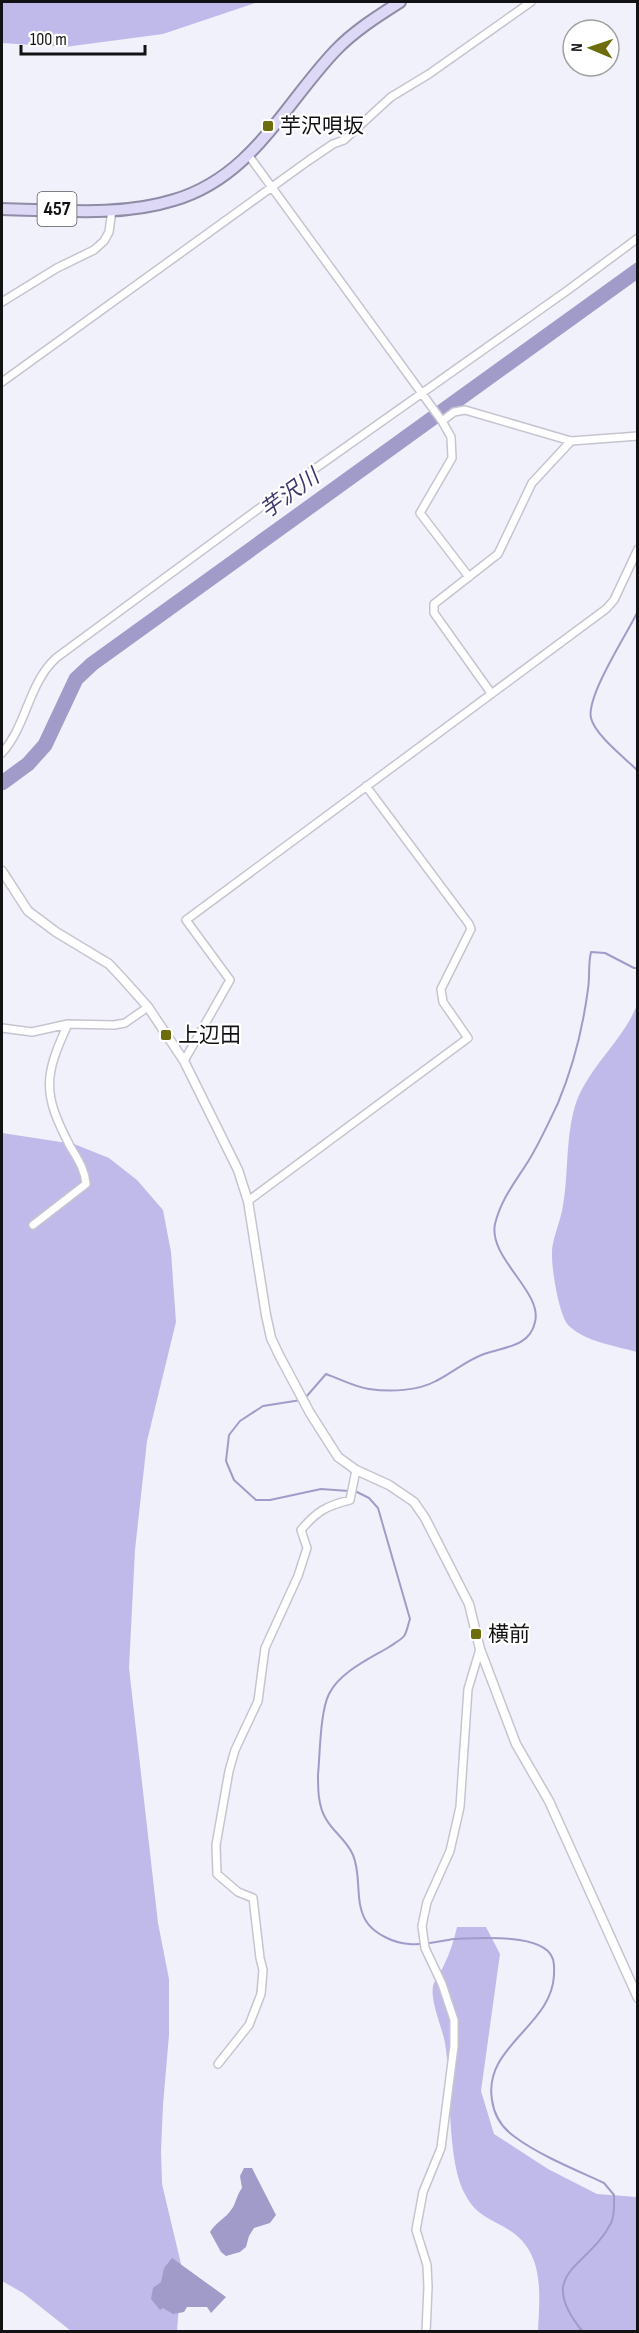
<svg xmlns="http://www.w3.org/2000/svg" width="639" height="2333" font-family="'Sofia Sans Condensed','Noto Sans JP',sans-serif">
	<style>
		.forest { fill: #bfbae9 }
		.water { fill: #a09bc9 }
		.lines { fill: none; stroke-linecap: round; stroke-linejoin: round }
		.stream { stroke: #a09bc9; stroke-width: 2 }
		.river { stroke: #a09bc9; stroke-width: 15 }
		.minor-casing { stroke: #c6c5cf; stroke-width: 10 }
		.tertiary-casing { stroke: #c6c5cf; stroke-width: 11 }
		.trunk-casing { stroke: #8f8da6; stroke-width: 14 }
		.minor { stroke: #fff; stroke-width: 7 }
		.tertiary { stroke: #fff; stroke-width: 8 }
		.trunk { stroke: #dcd8f6; stroke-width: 10 }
		.poi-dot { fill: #6c6c0b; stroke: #fff; stroke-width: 2 }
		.labels { text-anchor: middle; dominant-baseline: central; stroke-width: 4.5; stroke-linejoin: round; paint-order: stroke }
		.shield { fill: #fff; stroke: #59595b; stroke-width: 1.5 }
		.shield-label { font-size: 20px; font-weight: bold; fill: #121215 }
		.poi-label { font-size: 21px; fill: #121215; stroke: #fff; text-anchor: start }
		.water-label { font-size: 22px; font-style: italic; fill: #413670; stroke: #fff }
	</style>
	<rect width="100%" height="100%" fill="#f1f1fb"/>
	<path class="forest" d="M2 2H258L163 34 65 47 2 43Z
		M637 1005V1352C616 1346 586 1342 569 1326 559 1316 552 1271 552 1256 551 1242 559 1225 562 1211 569 1177 565 1140 575 1106 587 1068 623 1041 637 1005Z
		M2 1133 74 1144 109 1158 137 1180 163 1210 171 1252 176 1322 147 1441 135 1550 129 1668 158 1923 169 1979V2035L163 2105 161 2151 162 2184 182 2268 177 2331H71L23 2293 2 2281Z
		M457 1927H486L500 1954 481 2091 494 2134 548 2169 597 2194 637 2197V2331H538C540 2291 545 2249 504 2227 488 2218 475 2213 466 2196 446 2163 452 2084 445 2043 442 2027 430 2001 433 1986 435 1979 441 1972 444 1965 450 1953 454 1940 457 1927Z"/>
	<path class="water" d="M244 2168H252L276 2215 270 2223 254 2228 249 2236 246 2247 240 2252 226 2256 221 2252 210 2232C216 2222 226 2218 231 2210 236 2204 236 2196 242 2188L240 2176Z
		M172 2258 226 2297 211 2313 207 2307H187L184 2312 173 2314 163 2308 160 2310 151 2299 153 2288 161 2282 164 2268Z"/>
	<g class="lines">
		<path class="stream" d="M638 611C627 634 586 696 591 718 595 735 625 758 638 771
			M306 1397 326 1374C340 1379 355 1387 369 1389 390 1392 418 1391 436 1381 452 1373 467 1360 484 1354 503 1347 530 1347 535 1322 543 1292 488 1258 495 1224 501 1199 516 1181 529 1160 540 1142 549 1122 558 1103 573 1067 583 1027 588 989 590 977 588 964 591 952L605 953 634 968H638
			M301 1400 263 1406 240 1421 229 1435 226 1461 234 1480 256 1500H270L321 1489 349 1491
			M355 1491 369 1498 378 1508 410 1619C408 1624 407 1632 404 1636 401 1640 393 1644 389 1647 369 1659 340 1672 329 1694 320 1712 320 1754 318 1775 318 1789 318 1806 326 1819 334 1833 346 1839 353 1855 362 1876 354 1901 366 1921 374 1934 394 1943 409 1944 424 1946 439 1941 454 1939 476 1938 542 1933 552 1957 555 1963 554 1968 554 1975 552 2026 483 2046 492 2100 494 2115 502 2128 515 2137 539 2155 576 2170 604 2183L614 2195C614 2204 615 2215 611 2223 589 2268 533 2271 583 2332"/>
		<path class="river" d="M2 783 28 764 45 745 76 679 92 664 638 270"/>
		<g class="minor-casing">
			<path id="minor" d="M249 156 442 421 454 412 465 410 571 441 638 436
				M2 302 57 268 94 250 104 241 109 232 112 210
				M2 382 308 161 333 144 344 140 391 97 429 74 531 2
				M442 421 451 437 452 458 420 513 469 577
				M491 693 434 613V604L498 554 532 483 571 441
				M2 753C27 725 28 684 56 658L265 504 568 290 638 238
				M2 1028 32 1032 68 1024 114 1025 125 1023 148 1007
				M184 1061 230 980 186 920 606 609 614 600 638 549
				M248 1201 468 1038 443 1002 441 989 471 929 469 924 366 786
				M33 1225 86 1184C85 1169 77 1158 70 1146 42 1093 44 1076 68 1024
				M218 2064 249 2025 261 1994 263 1970 260 1958 253 1898 238 1892 217 1874 216 1845 229 1771 235 1750 258 1701 265 1648 298 1576 307 1548 301 1530C317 1511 326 1506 350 1500L356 1470
				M426 2332 428 2287 427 2265 416 2230 423 2192 441 2148 454 2046V2020L442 1984 425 1948 422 1926 427 1902 450 1851 460 1807 468 1689 480 1649"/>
		</g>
		<g class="tertiary-casing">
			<path id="tertiary" d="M2 871 28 911 56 932 109 964 123 979 148 1007 184 1061 238 1170 248 1201 266 1315 271 1338 279 1355 310 1413 338 1457 356 1470 389 1485 414 1502 425 1518 469 1604 480 1649 516 1744 549 1801 638 1998"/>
		</g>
		<g class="trunk-casing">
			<path id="trunk" d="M2 209C57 210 120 217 174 200 252 177 283 106 335 51 354 31 378 16 400 2"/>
		</g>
		<use href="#minor" class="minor"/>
		<use href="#tertiary" class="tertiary"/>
		<use href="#trunk" class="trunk"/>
	</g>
	<g class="poi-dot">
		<rect x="262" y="120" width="12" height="12" rx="3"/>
		<rect x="160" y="1029" width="12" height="12" rx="3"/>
		<rect x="470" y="1628" width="12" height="12" rx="3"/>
	</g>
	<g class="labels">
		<rect class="shield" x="37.5" y="192" width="39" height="34" rx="4.5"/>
		<g class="shield-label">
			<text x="57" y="209">457</text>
		</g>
		<g class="poi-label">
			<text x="280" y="126">芋沢唄坂</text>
			<text x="178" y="1035">上辺田</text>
			<text x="488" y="1634">横前</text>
		</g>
		<g class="water-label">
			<text transform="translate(290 494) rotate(-36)">芋沢川</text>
		</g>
	</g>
	<rect width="639" height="2333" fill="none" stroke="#121215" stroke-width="6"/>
	<g transform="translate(591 48) rotate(272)"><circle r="28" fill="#ffffff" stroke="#a0a0a1" stroke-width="1.5"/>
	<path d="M0-4.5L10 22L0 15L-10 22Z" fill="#6c6c0b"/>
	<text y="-9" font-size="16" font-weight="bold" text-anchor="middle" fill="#121215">N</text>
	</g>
	<path d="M21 45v9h124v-9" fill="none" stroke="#121215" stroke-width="3"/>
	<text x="30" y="45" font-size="18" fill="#121215" stroke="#ffffff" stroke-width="4.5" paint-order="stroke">100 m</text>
</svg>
